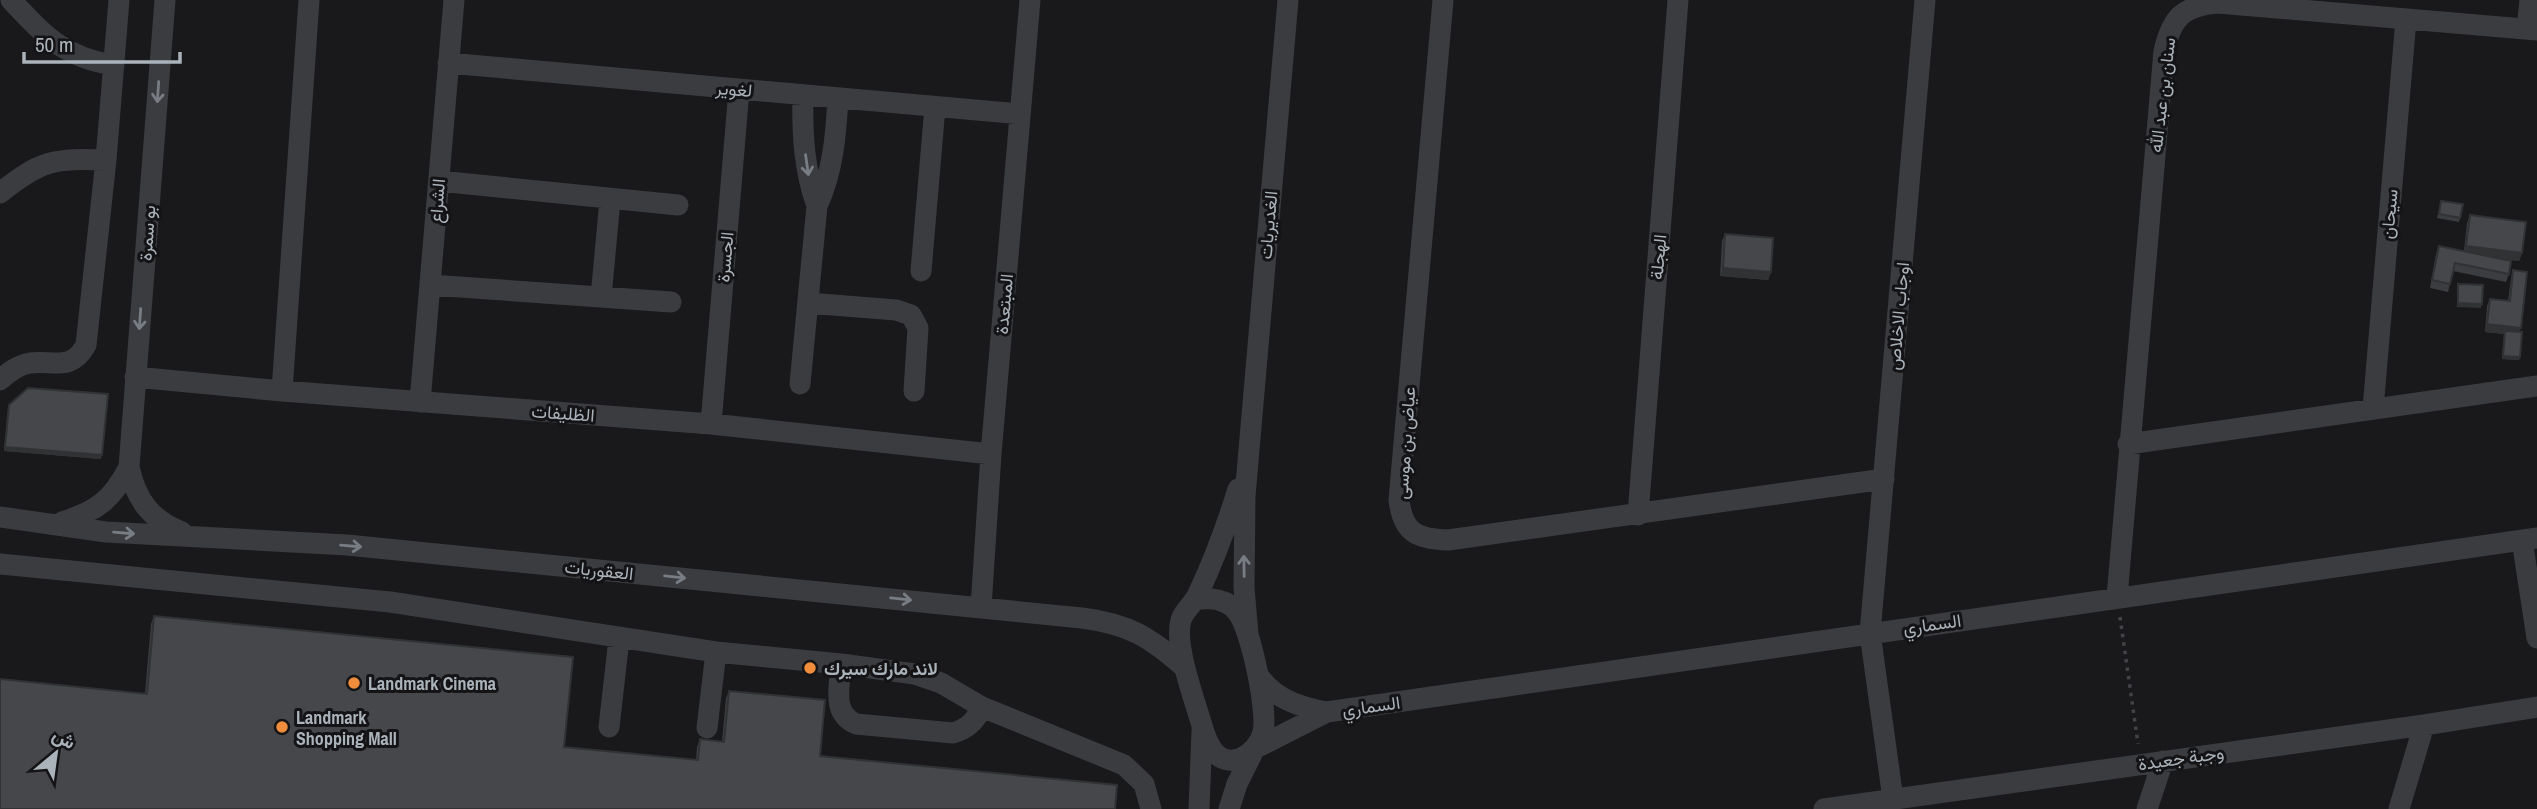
<svg xmlns="http://www.w3.org/2000/svg" width="2537" height="809" font-family="'Archivo Narrow',Vazirmatn,sans-serif">
	<style>
		.lines { fill: none; stroke-linecap: round; stroke-linejoin: round }
		.path { stroke: #404347; stroke-width: 3.5; stroke-dasharray: 3.5 5; stroke-linecap: butt }
		.minor { stroke: #3a3c40; stroke-width: 21 }
		.wall { fill: #3b3d40 }
		.shaded-wall { fill: #303234 }
		.building { fill: #45474b; stroke: #303234; stroke-width: 2 }
		.oneway { stroke: #787d83 }
		.poi-dot { fill: #ef8d3c; stroke: #141416; stroke-width: 2.5 }
		.labels { text-anchor: middle; dominant-baseline: central; stroke-width: 6; stroke-linejoin: round; paint-order: stroke }
		.street-label { font-size: 18px; fill: #abb3ba; stroke: #141416 }
		.poi-label { font-size: 18px; font-weight: bold; fill: #abb3ba; stroke: #141416; text-anchor: start }
	</style>
	<rect width="100%" height="100%" fill="#19191b"/>
	<g class="lines">
		<path class="path" d="M2120 617 2138 744"/>
		<path class="minor" d="M11 0C44 35 64 58 114 65
			M165 0 129 467C136 500 151 520 182 532
			M1443 0 1399 500C1403 533 1417 539 1448 540L1884 479
			M2527 29 2530 0
			M448 63 1020 114
			M803 95C802 133 804 170 817 206
			M439 181 678 205
			M0 193C41 160 54 158 106 160
			M921 271 935 107
			M431 285 671 302
			M601 297 610 200
			M808 303 896 310 911 315 918 328 914 391
			M135 377 282 391 711 424 991 454
			M0 380C9 372 18 365 30 363 54 360 71 372 86 345L106 160 119 0
			M800 384 817 206C833 172 836 135 838 98
			M282 391 309 0
			M420 402 454 0
			M2373 409 2406 19
			M711 424 739 90
			M2128 444 2537 386
			M1638 515 1678 0
			M0 517 106 532 347 545 1082 618C1129 624 1150 637 1185 668
			M62 522C97 511 112 500 129 467
			M2522 540 2537 638
			M0 564 390 602 716 652 841 664 915 674 941 683 982 707 1124 765 1144 784 1151 809
			M2117 597 2164 51C2172 17 2183 6 2218 3L2537 30
			M1195 600C1211 597 1228 599 1238 613 1251 630 1268 712 1263 732 1258 754 1228 773 1212 749 1206 741 1203 729 1200 719 1193 695 1174 644 1181 620 1184 610 1194 604 1198 594 1214 560 1227 525 1238 489
			M981 607 991 454 1030 0
			M1248 634 1244 588 1245 496 1288 0
			M841 664C840 686 831 713 856 724L953 733C969 728 975 721 982 707
			M1258 675C1275 699 1299 707 1327 712
			M609 727 619 639
			M707 728 716 652
			M1258 747 1327 712 2537 538
			M1893 799 1870 633 1925 0
			M1199 809 1202 731
			M1229 809 1237 784 1252 754
			M1824 809 2424 725 2537 707
			M2147 809 2163 761
			M2399 809 2424 725"/>
	</g>
	<path class="wall" d="M2441 201 2460 218 2459 222 2437 218Z
		M2470 215 2522 253 2519 261 2496 258 2509 274 2506 282 2453 271 2448 292 2430 288 2436 254 2439 246 2464 251 2467 223Z
		M1725 234 1771 272 1768 280 1720 276 1722 241Z
		M2513 270 2519 332 2520 357 2519 360 2502 359 2504 334 2485 332 2487 306 2490 299 2508 301 2511 278Z
		M9 405 101 459 4 451 8 409Z
		M154 616 564 747 696 760 697 747 700 739 722 742 726 698 729 691 820 756 0 809 145 693 151 624Z"/>
	<path class="shaded-wall" d="M2466 246 2522 253 2519 261 2463 254Z
		M1723 268 1771 272 1768 280 1720 276Z
		M2458 303 2482 304 2481 308 2456 307Z
		M2487 324 2521 328 2518 335 2505 331 2504 334 2485 332Z
		M2503 356 2520 357 2519 360 2502 359Z
		M5 447 102 455 101 459 4 451Z"/>
	<path class="building" d="M2441 201 2463 204 2460 218 2439 214Z
		M2470 215 2526 222 2522 253 2466 246Z
		M1725 234 1773 238 1771 272 1723 268Z
		M2439 246 2511 261 2509 274 2455 263 2450 284 2432 280Z
		M2513 270 2527 272 2521 328 2487 324 2490 299 2510 301Z
		M2458 284 2483 285 2482 304 2458 303Z
		M2505 331 2522 332 2520 357 2503 356Z
		M28 388 108 394 102 455 5 447 9 405Z
		M154 616 573 657 564 747 698 760 700 739 724 742 729 691 825 700 820 756 1117 785 1115 809H0V679L147 694Z"/>
	<defs><path id="oneway-shaft" d="M-6 0H5M1.5-3L5.5 0L1.5 3" fill="none" stroke-width="1.6" stroke-linecap="round" stroke-linejoin="round" transform="scale(1.75)"/></defs>
	<g class="oneway">
		<use href="#oneway-shaft" transform="translate(158 92) rotate(94)"/>
		<use href="#oneway-shaft" transform="translate(807 165) rotate(82)"/>
		<use href="#oneway-shaft" transform="translate(140 319) rotate(94)"/>
		<use href="#oneway-shaft" transform="translate(124 533) rotate(5)"/>
		<use href="#oneway-shaft" transform="translate(351 546) rotate(5)"/>
		<use href="#oneway-shaft" transform="translate(1244 566) rotate(-91)"/>
		<use href="#oneway-shaft" transform="translate(675 577) rotate(6)"/>
		<use href="#oneway-shaft" transform="translate(901 599) rotate(6)"/>
	</g>
	<g class="poi-dot">
		<circle cx="810" cy="668" r="7"/>
		<circle cx="354" cy="683" r="7"/>
		<circle cx="282" cy="727" r="7"/>
	</g>
	<g class="labels">
		<g class="street-label">
			<text transform="translate(734 89) rotate(5)">لغوير</text>
			<text transform="translate(2162 95) rotate(-83)">سنان بن عبد الله</text>
			<text transform="translate(437 201) rotate(-86)">الشراع</text>
			<text transform="translate(2389 214) rotate(-85)">سيحان</text>
			<text transform="translate(1268 225) rotate(-85)">الغديريات</text>
			<text transform="translate(147 233) rotate(-86)">بو سمرة</text>
			<text transform="translate(725 257) rotate(-85)">الجسرة</text>
			<text transform="translate(1658 257) rotate(-85)">الهجلة</text>
			<text transform="translate(1004 304) rotate(-85)">المبتعدة</text>
			<text transform="translate(1898 316) rotate(-85)">اوجاب الاخلاص</text>
			<text transform="translate(563 413) rotate(4)">الظليفات</text>
			<text transform="translate(1405 443) rotate(-86)">عياض بن موسى</text>
			<text transform="translate(599 570) rotate(6)">العقوريات</text>
			<text transform="translate(1932 624) rotate(-8)">السماري</text>
			<text transform="translate(1371 706) rotate(-8)">السماري</text>
			<text transform="translate(2181 758) rotate(-8)">وجبة جعيدة</text>
		</g>
		<g class="poi-label">
			<text x="824" y="668">لاند مارك سيرك</text>
			<text x="368" y="683">Landmark Cinema</text>
			<text x="296" y="717">Landmark<tspan x="296" dy="21">Shopping Mall</tspan></text>
		</g>
	</g>
	<g transform="translate(56 753) rotate(29)" stroke="#141416" stroke-width="5" paint-order="stroke">
	<path d="M0-5L12 26L0 18L-12 26Z" fill="#abb3ba"/>
	<text y="-10" font-size="19" font-weight="bold" text-anchor="middle" fill="#abb3ba">ش</text>
	</g>
	<path d="M24 52v10h156v-10" fill="none" stroke="#abb3ba" stroke-width="3.5"/>
	<text x="35" y="52" font-size="21" fill="#abb3ba" stroke="#141416" stroke-width="5" paint-order="stroke">50 m</text>
</svg>
